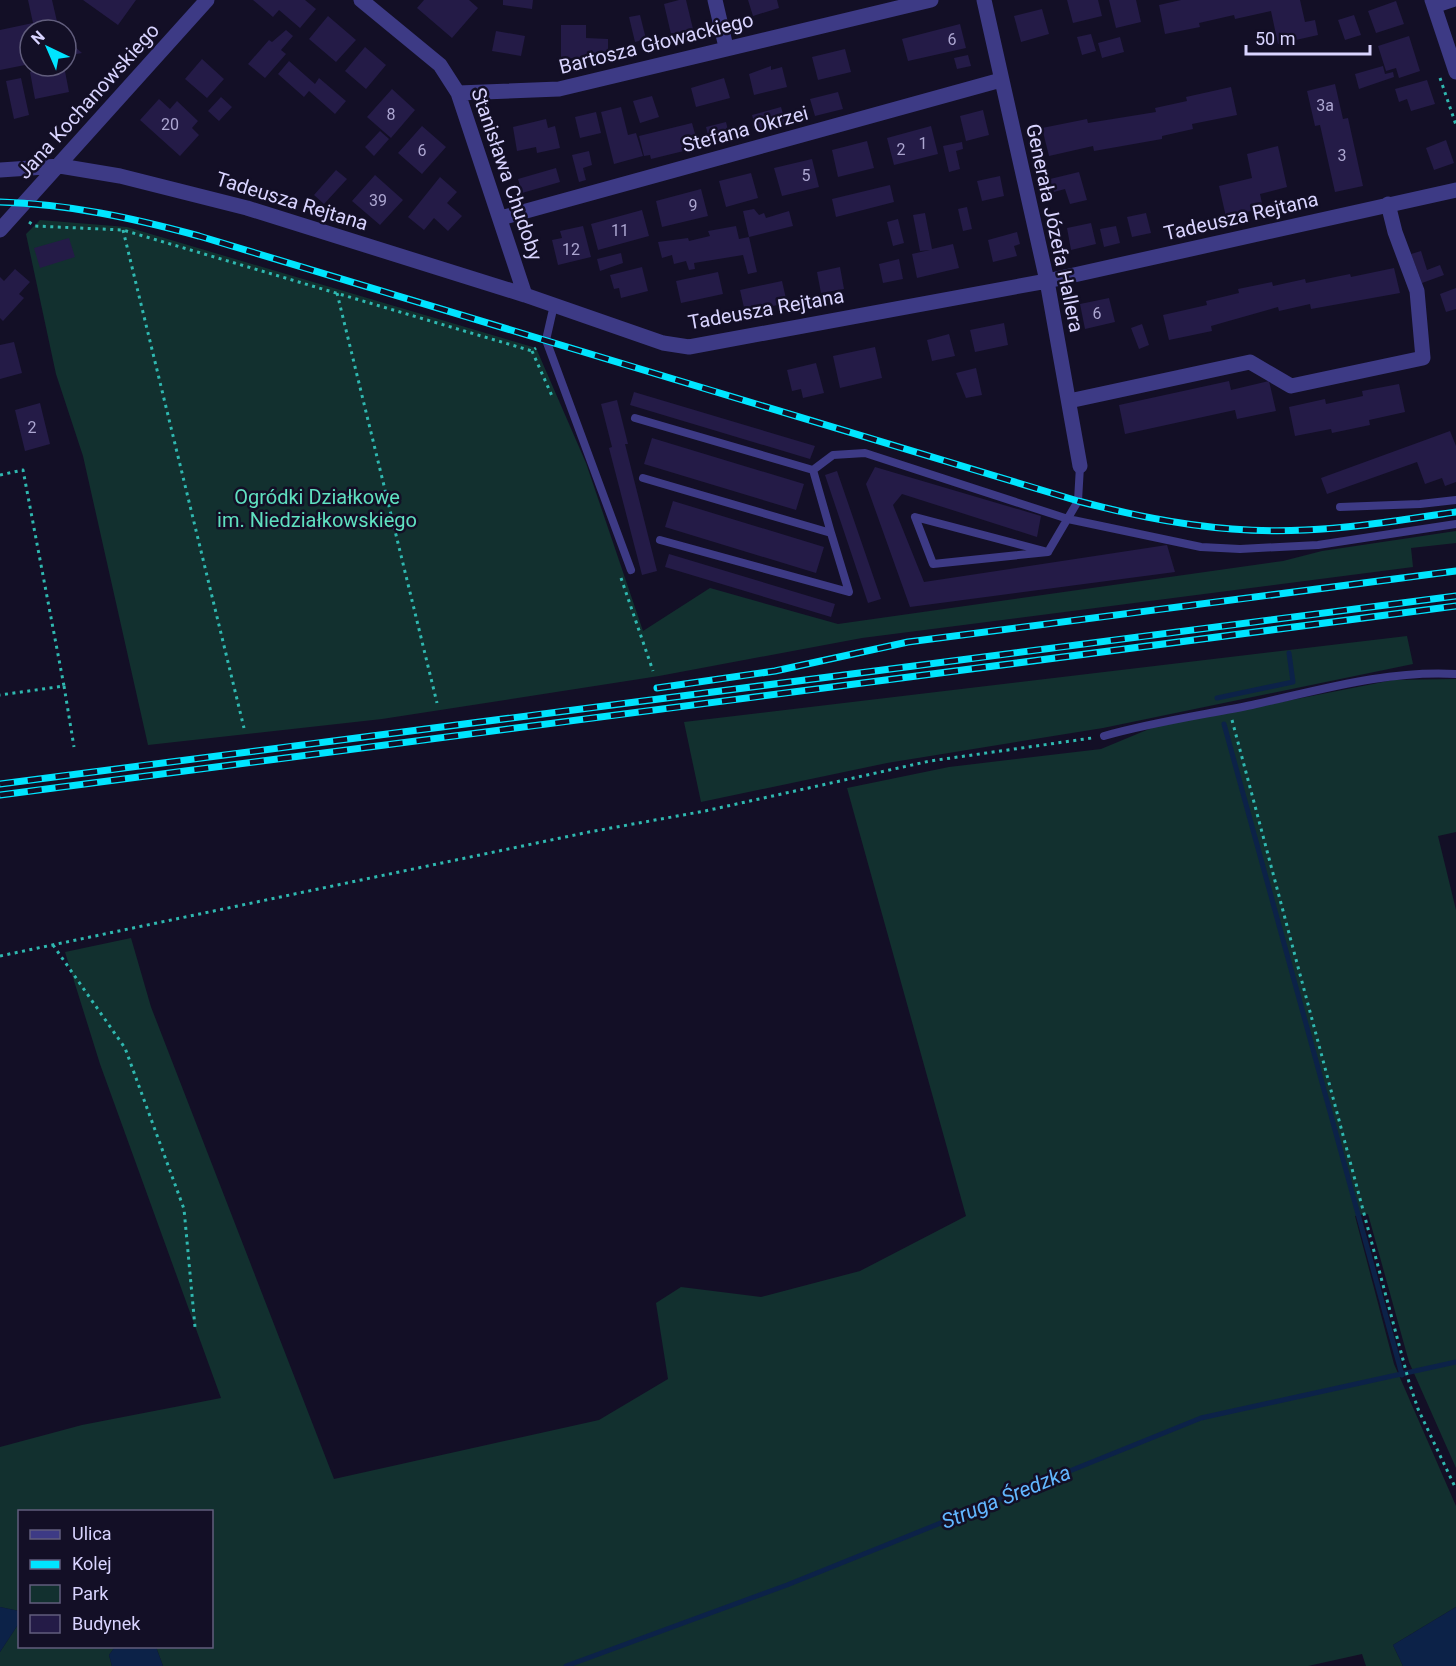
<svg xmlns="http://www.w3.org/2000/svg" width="1456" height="1666" font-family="Roboto,sans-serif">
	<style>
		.green { fill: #12302f }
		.water { fill: #0c2248 }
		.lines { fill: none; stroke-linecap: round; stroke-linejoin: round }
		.stream { stroke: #0c2248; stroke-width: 5 }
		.building { fill: #241b47 }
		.path { stroke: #2fb8b0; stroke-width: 3; stroke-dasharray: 3 4.5; stroke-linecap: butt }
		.lane { stroke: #3d3a85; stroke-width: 8 }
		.street { stroke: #3d3a85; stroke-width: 15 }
		.rail-casing { stroke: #00e5ff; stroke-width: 7 }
		.rail { stroke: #130f26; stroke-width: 4.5; stroke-dasharray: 14; stroke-linecap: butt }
		.labels { text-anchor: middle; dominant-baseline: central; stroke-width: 5; stroke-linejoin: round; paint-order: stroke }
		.number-label { font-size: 16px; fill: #aca6d1 }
		.street-label { font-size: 20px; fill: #d9d4ff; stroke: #130f26 }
		.park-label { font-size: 20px; fill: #5fe0c0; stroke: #130f26 }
		.water-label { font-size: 21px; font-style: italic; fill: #62b6ff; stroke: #130f26 }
	</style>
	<rect width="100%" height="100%" fill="#130f26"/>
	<path class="green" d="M40 220 127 227 536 348 586 463 643 631 710 588 838 624 1283 561 1322 551 1456 531V543L1411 548 1413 567 862 638 659 676 382 719 148 745 83 456 56 374 26 234Z
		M1407 636 1413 664 1103 728 887 763 701 802 684 722Z
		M1456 679V832L1438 836 1456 910V1468L1409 1362 1368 1214 1355 1216 1394 1364 1456 1506V1607L1393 1645 1403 1666H1366L1362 1654 1308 1666H163L156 1647 212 1646V1512H20L19 1611 0 1607V1447L82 1425 221 1398 100 1064 65 952 131 938 151 1007 334 1479 599 1420 668 1379 656 1303 681 1287 761 1297 860 1271 966 1216 847 788 949 767 1101 749 1154 727 1393 680Z
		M19 1623 20 1646 115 1647 109 1655 112 1666H0V1652Z"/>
	<path class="water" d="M0 1607 19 1611V1623L0 1652Z
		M1456 1607V1666H1403L1393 1645Z
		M115 1647H156L163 1666H112L109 1655Z"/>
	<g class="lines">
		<path class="stream" d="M1217 698 1293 682 1289 653
			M1224 724 1402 1375
			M566 1666 787 1585 1201 1418 1456 1362"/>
	</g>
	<path class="building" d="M28 0H52L59 30H30V64L0 70V30L33 23Z
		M83 0H136L118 25Z
		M253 0H305L316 9 300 28 279 10 273 17Z
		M424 0H469L478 8 452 38 417 8Z
		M503 0H533L532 9 503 5Z
		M679 0H686L693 29 671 34 664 4Z
		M748 0H777L779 8 753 16Z
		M1067 0H1098L1102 16 1073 23Z
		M1109 0H1136L1141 22 1116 28Z
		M1181 0H1300L1305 22 1315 20 1318 35 1278 44 1271 11 1235 19 1234 15 1199 23 1200 27 1165 34 1159 5Z
		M1396 1 1404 24 1376 33 1368 11Z
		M1042 9 1049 34 1021 42 1014 16Z
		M640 15 646 39 635 42 629 17Z
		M1354 15 1361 35 1345 40 1338 20Z
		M328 16 356 40 336 62 309 39Z
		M960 24 966 48 908 61 902 39Z
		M561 25H586V38L608 39V59L561 58Z
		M286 30 293 36 281 50 286 54 265 78 248 64 269 40 272 42Z
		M496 31 525 36 521 56 492 51Z
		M1091 34 1096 51 1082 55 1077 37Z
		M1409 36 1420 71 1399 78 1396 68 1386 71 1378 46Z
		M1120 37 1124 52 1102 58 1098 43Z
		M66 39 82 53 66 56Z
		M365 47 386 65 366 89 345 71Z
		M845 49 851 72 818 80 812 57Z
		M968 55 971 66 957 69 954 58Z
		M202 59 224 79 207 98 185 79Z
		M289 61 315 84 319 78 346 101 335 114 309 91 304 97 278 74Z
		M64 66 69 92 35 99 30 72Z
		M771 66V70L782 67 787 87 754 95 749 74Z
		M1383 66 1385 74 1393 72 1394 77 1359 89 1355 74Z
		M21 78 29 115 14 119 6 81Z
		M724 78 730 98 696 107 691 88Z
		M1427 80 1435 104 1411 111 1407 99 1399 102 1395 89Z
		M1335 84 1343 119 1348 118 1363 186 1335 192 1320 125 1315 126 1307 91Z
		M1231 87 1237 115 1192 124 1193 129 1162 136V139L1094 151 1093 146 1049 156 1042 128 1087 119 1088 123 1156 112 1155 108 1187 101 1186 97Z
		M392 89 415 110 391 138 367 117Z
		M838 92 843 109 815 116 810 99Z
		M652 96 659 117 640 123 633 101Z
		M221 97 232 107 219 121 208 111Z
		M159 99 170 109 177 101 198 121 192 128 199 135 180 156 140 120Z
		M621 107 628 135 636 133 643 156 614 164 601 112Z
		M781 107 786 124 757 132 752 115Z
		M983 110 989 135 966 141 960 116Z
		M596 112 601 133 580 138 575 117Z
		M546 119 548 128 555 126 560 148 537 153 536 147 517 151 513 127Z
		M726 122 729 134 709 139 706 127Z
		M692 123 697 141 690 142 692 149 651 159 650 155 644 156 639 136Z
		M422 126 446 147 422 174 398 153Z
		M931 126 938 154 894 165 887 138Z
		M380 131 389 139 374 156 365 147Z
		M1446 140 1454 163 1434 170 1426 148Z
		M867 141 874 168 838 177 832 150Z
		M962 142 963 149 956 151 960 169 949 172 943 146Z
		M1278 146 1287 187 1260 194 1263 208 1226 217 1219 186 1252 178 1247 154Z
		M589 151 592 165 583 168 586 180 579 182 572 155Z
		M812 159 819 187 782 196 774 168Z
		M556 168 560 182 522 193 518 179Z
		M336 170 347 179 324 204 314 195Z
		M1079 172 1087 200 1070 204 1065 189 1054 192 1050 179Z
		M751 173 758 198 726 207 719 181Z
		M375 175 403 200 380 225 352 201Z
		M1000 176 1004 196 982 201 977 181Z
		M440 177 457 192 447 203 462 216 448 231 434 218 424 230 408 217Z
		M890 185 894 202 836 217 832 199Z
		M701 189 708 216 662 227 656 201Z
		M967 207 972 229 963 231 958 209Z
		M754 209 759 215 764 213 766 218 789 211 793 226 749 237 743 211Z
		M642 210 649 236 598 250 591 224Z
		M925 213 932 249 953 244 959 268 917 278 912 254 930 250 920 251 913 215Z
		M1146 213 1151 233 1132 237 1127 217Z
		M898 219 904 243 893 246 887 222Z
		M1091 223 1096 244 1071 250 1067 228Z
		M583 226 591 257 558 265 552 240 562 238 560 231Z
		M736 226 739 239 749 237 757 272 748 274 743 255 694 263 695 269 689 270 686 261 674 264 672 255 662 258 658 242 688 238 689 241 710 236 708 231Z
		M1116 226 1120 243 1104 247 1100 229Z
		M1017 232 1020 244 1014 246 1017 256 993 262 988 240Z
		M69 238 75 257 40 268 34 248Z
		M1421 251 1427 270 1440 265 1444 275 1422 283 1411 254Z
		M621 253 623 263 600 271 597 259Z
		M899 259 903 279 883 283 879 264Z
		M642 267 648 291 621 298 619 288 614 289 610 275Z
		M840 267 844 289 821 293 817 272Z
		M1394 268 1400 293 1311 309 1310 304 1279 311 1278 307 1211 326 1212 331 1169 340 1163 315 1207 305 1206 301 1239 293 1238 289 1272 282 1273 286 1305 279 1306 283 1350 274 1351 277Z
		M15 269 30 282 19 294 24 298 3 321 0 318V277L4 281Z
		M718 272 723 294 681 303 676 281Z
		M782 281 787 303 745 312 740 290Z
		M1456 288V309L1446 312 1440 294Z
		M1109 298 1115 322 1085 329 1080 304Z
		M1004 323 1008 345 975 352 970 330Z
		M1142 324 1149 345 1139 349 1131 328Z
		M949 334 955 356 932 361 927 340Z
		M14 342 22 373 0 379V345Z
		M875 347 882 378 840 388 833 356Z
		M816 363 824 393 803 398 801 389 792 391 787 370Z
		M976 368 982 395 966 398 956 373Z
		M1229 381 1231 390 1269 381 1276 411 1237 419 1235 410 1125 434 1119 405Z
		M1399 384 1405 412 1369 420 1370 425 1332 433 1331 429 1295 436 1289 407 1325 399 1326 404 1363 396 1362 391Z
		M634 392 815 446 810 459 630 405Z
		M617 400 628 444H625L657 571 642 575 609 448 612 447 601 404Z
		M40 403 50 444 25 451 15 410Z
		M1450 431 1456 446V482L1445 486 1442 478 1425 484 1417 462 1327 494 1321 478Z
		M652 438 804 484 796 510 644 464Z
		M875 467 1041 516 1037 537 902 494 893 505 924 582 1167 545 1175 572 910 607 866 484Z
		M837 471 881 599 868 603 825 475Z
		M673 501 824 547 816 573 665 527Z
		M669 554 835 604 831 617 665 567Z"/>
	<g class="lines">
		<path class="path" d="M1440 78 1456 125
			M29 222 35 226 123 230 532 351 536 348
			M123 230 244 728
			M337 293 437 703
			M532 351 552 396
			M0 475 23 470 64 686 0 695
			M621 578 653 671
			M64 686 74 747
			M1232 720 1409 1382 1418 1409 1456 1489
			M53 945 125 1048 184 1209 195 1327
			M0 956 589 832 705 811 930 761 1092 738"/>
		<path class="lane" d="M554 305 546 340 631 570
			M635 418 813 470 833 455 865 453 1068 519 1201 547 1240 549 1318 545 1456 524
			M643 478 831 533 813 470
			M1340 507 1420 504 1456 500
			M660 540 849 592 831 533
			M1048 552 933 564 915 517 1048 552 1078 501 1080 466
			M1104 736C1153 722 1203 715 1252 705 1320 690 1387 670 1456 674"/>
		<path class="street" d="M361 0 440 65 458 93 525 295
			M715 0 726 47
			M984 0 1047 281 1080 466
			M1432 0 1456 72
			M1434 6 1452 0
			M458 93 559 89 931 0
			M0 170 60 166 120 176 247 208 525 295 663 343 689 347 1047 281 1456 190
			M501 218 1001 80
			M0 230 207 0
			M1069 401 1250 362 1291 386 1423 358 1417 291 1395 232 1388 204"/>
		<g class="rail-casing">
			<path id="rail" d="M0 202C68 204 133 218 199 236L1078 501C1153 521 1228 534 1305 530 1356 528 1406 519 1456 512
				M657 688 775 671 908 642 1456 571
				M0 784 1456 596
				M0 795 1456 606"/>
		</g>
		<use href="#rail" class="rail"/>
	</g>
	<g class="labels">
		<g class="number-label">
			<text x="952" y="39">6</text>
			<text x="1325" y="105">3a</text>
			<text x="391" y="114">8</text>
			<text x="170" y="124">20</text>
			<text x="923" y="143">1</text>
			<text x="901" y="149">2</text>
			<text x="422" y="150">6</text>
			<text x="1342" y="155">3</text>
			<text x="806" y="175">5</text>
			<text x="378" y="200">39</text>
			<text x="693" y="205">9</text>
			<text x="620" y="230">11</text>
			<text x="571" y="249">12</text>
			<text x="1097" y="313">6</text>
			<text x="32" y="427">2</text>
		</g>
		<g class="street-label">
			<text transform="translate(656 43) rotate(-14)">Bartosza Głowackiego</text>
			<text transform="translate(88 101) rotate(-48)">Jana Kochanowskiego</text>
			<text transform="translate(745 129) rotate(-15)">Stefana Okrzei</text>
			<text transform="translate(507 174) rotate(71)">Stanisława Chudoby</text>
			<text transform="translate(292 201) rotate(17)">Tadeusza Rejtana</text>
			<text transform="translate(1241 216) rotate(-13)">Tadeusza Rejtana</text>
			<text transform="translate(1055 228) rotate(78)">Generała Józefa Hallera</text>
			<text transform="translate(766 309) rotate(-10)">Tadeusza Rejtana</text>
		</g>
		<g class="park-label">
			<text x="317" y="497">Ogródki Działkowe<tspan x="317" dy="23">im. Niedziałkowskiego</tspan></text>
		</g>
		<g class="water-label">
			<text transform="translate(1006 1497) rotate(-22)">Struga Średzka</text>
		</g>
	</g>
	<rect x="18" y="1510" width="195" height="138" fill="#130f26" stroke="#625e7d" stroke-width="1.5"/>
	<rect x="30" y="1530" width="30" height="9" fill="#3d3a85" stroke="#625e7d" stroke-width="1.5"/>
	<text x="72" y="1540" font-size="18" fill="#d9d4ff">Ulica</text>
	<rect x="30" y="1560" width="30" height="9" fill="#00e5ff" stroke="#625e7d" stroke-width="1.5"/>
	<text x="72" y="1570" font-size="18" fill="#d9d4ff">Kolej</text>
	<rect x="30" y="1585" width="30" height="18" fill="#12302f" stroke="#625e7d" stroke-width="1.5"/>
	<text x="72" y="1600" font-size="18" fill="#d9d4ff">Park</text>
	<rect x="30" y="1615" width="30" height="18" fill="#241b47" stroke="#625e7d" stroke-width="1.5"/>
	<text x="72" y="1630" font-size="18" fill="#d9d4ff">Budynek</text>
	<g transform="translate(48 48) rotate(316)"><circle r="28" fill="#130f26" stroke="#625e7d" stroke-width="1.5"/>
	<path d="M0-4.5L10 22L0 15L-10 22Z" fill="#00e5ff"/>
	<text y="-9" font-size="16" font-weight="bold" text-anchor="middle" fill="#d9d4ff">N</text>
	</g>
	<path d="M1246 45v9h124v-9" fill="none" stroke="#d9d4ff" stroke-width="3"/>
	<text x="1255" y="45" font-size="18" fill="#d9d4ff" stroke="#130f26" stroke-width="4.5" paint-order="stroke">50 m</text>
</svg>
